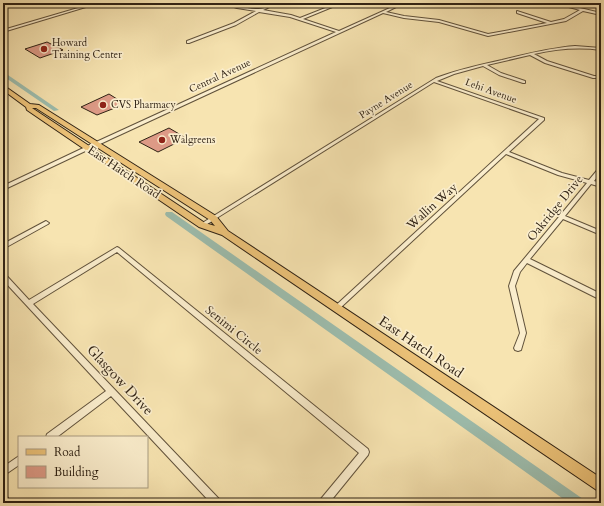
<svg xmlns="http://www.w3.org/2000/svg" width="604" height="506" font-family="Cardo,serif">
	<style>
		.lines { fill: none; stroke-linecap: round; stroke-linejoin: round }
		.canal { fill: #9dbeaf; fill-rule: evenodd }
		.building { fill: #dd9a86; stroke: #2f2214 }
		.minor-casing { stroke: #61523b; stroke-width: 2 }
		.tertiary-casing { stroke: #61523b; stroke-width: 2 }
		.primary-casing { stroke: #2f2214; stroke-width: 2 }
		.minor { fill: #faedcc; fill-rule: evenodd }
		.tertiary { fill: #faedcc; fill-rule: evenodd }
		.primary { fill: #ecc278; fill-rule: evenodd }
		.poi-dot { fill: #8f2418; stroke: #faedcc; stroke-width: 1.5 }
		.labels { text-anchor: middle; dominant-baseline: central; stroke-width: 3.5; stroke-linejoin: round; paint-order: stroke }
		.far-poi-label { font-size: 10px; fill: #2f2214; stroke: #faedcc; text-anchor: start }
		.far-street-label { font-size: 10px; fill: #2f2214; stroke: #faedcc }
		.street-label { font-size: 12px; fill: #2f2214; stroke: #faedcc }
		.near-street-label { font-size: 14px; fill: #2f2214; stroke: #faedcc }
	</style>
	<rect width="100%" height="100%" fill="#f7e4b1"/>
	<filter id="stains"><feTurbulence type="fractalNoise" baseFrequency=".005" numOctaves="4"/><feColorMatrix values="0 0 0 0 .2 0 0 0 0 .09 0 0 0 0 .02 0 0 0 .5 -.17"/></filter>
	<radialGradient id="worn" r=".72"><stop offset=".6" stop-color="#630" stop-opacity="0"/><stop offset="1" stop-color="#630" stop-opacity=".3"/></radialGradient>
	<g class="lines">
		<path class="canal" d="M3 72 5 73 59 110 54 111 3 76Z
			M166 212H172L583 499 585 503H569L166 216 165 214Z"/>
	</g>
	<path class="building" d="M47 42 63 50 40 58 25 49Z
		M109 94 125 104 97 115 81 107Z
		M169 128 186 138 158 152 139 142Z"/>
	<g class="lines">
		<g class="minor-casing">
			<path id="minor" d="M95 3H99L3 32V30Z
				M223 3C234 3 245 9 257 9 265 10 271 3 278 3L263 10 291 15 300 18 338 3H342L303 19 339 31 401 3H404L386 12 404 16 439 20 488 34 547 23 517 13V11L551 22 564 19 580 10 554 3H559L601 13V15L583 11 566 21 488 36 439 22 404 18 383 13 98 145H94V143L336 32 290 17 259 12 236 25 189 43H187V41L234 23 256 11 237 8Z
				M575 46 601 48V50C578 47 556 49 534 54L547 61 594 76H601V78H593L545 63 530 55 487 65 501 73 525 81V83H523L499 75 483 66 454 74 437 81 544 118V120L509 152 562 173 589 180 599 168H601V172L594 181 601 183V187L591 184 565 216 601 231V235L563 219 530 259 601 294V300L527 263 520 272 515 286 526 333 521 350 518 351 515 350 514 348 520 333 509 286 514 271 587 183 558 175 506 154 338 310 336 311 334 310 333 308 539 119 434 82 204 226 202 227 199 225 436 78C457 70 479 65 502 60 526 54 550 48 575 46Z
				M46 221 49 223 48 224 3 249V244Z
				M117 247 119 248 368 449 369 452 368 455 329 503H318L320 500 359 453 117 252 33 304 220 500 222 503H211L111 396 57 437H46L47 434 106 391 3 280V274H5L29 300Z
				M19 456V465L3 476V467Z
				M3 494 6 495 11 503H3Z"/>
		</g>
		<g class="tertiary-casing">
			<path id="tertiary" d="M96 142 99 144 98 145 3 190V186Z"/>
		</g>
		<g class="primary-casing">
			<path id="primary" d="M3 85 30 104 39 105 216 216 228 231 601 478V493L222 235 199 227 46 123 27 110 26 107 3 90ZM32 108H36L210 220 215 226 205 223Z"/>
		</g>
		<use href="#minor" class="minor"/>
		<use href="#tertiary" class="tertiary"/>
		<use href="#primary" class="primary"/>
	</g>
	<g class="poi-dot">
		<circle cx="44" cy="49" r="4"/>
		<circle cx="103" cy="105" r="4"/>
		<circle cx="162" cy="140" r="4"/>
	</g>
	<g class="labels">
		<g class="far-poi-label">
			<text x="52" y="43">Howard<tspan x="52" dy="12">Training Center</tspan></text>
			<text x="111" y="105">CVS Pharmacy</text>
			<text x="170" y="140">Walgreens</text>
		</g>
		<g class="far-street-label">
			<text transform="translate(220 76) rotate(-25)">Central Avenue</text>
			<text transform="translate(491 91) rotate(20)">Lehi Avenue</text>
			<text transform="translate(386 100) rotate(-32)">Payne Avenue</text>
		</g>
		<g class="street-label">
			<text transform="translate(124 172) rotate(34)">East Hatch Road</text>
			<text transform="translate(432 206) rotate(-42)">Wallin Way</text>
			<text transform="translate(555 208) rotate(-51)">Oakridge Drive</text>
			<text transform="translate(234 330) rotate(39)">Senimi Circle</text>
		</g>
		<g class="near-street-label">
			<text transform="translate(421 347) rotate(34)">East Hatch Road</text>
			<text transform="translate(120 380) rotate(47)">Glasgow Drive</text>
		</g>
	</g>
	<rect width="604" height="506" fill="none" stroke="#f7e4b1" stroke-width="16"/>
	<rect x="4" y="4" width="596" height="498" fill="none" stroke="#2f2214" stroke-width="2"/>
	<rect x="8" y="8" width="588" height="490" fill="none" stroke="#2f2214"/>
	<rect x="18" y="436" width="130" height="52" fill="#faedcc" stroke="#a99c82"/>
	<rect x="26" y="449" width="20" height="6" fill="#ecc278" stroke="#a99c82"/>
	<text x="54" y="456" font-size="12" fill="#2f2214">Road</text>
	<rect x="26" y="466" width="20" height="12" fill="#dd9a86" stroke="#a99c82"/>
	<text x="54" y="476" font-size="12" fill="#2f2214">Building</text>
	<rect width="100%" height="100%" filter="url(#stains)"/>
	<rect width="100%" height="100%" fill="url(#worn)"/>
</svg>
